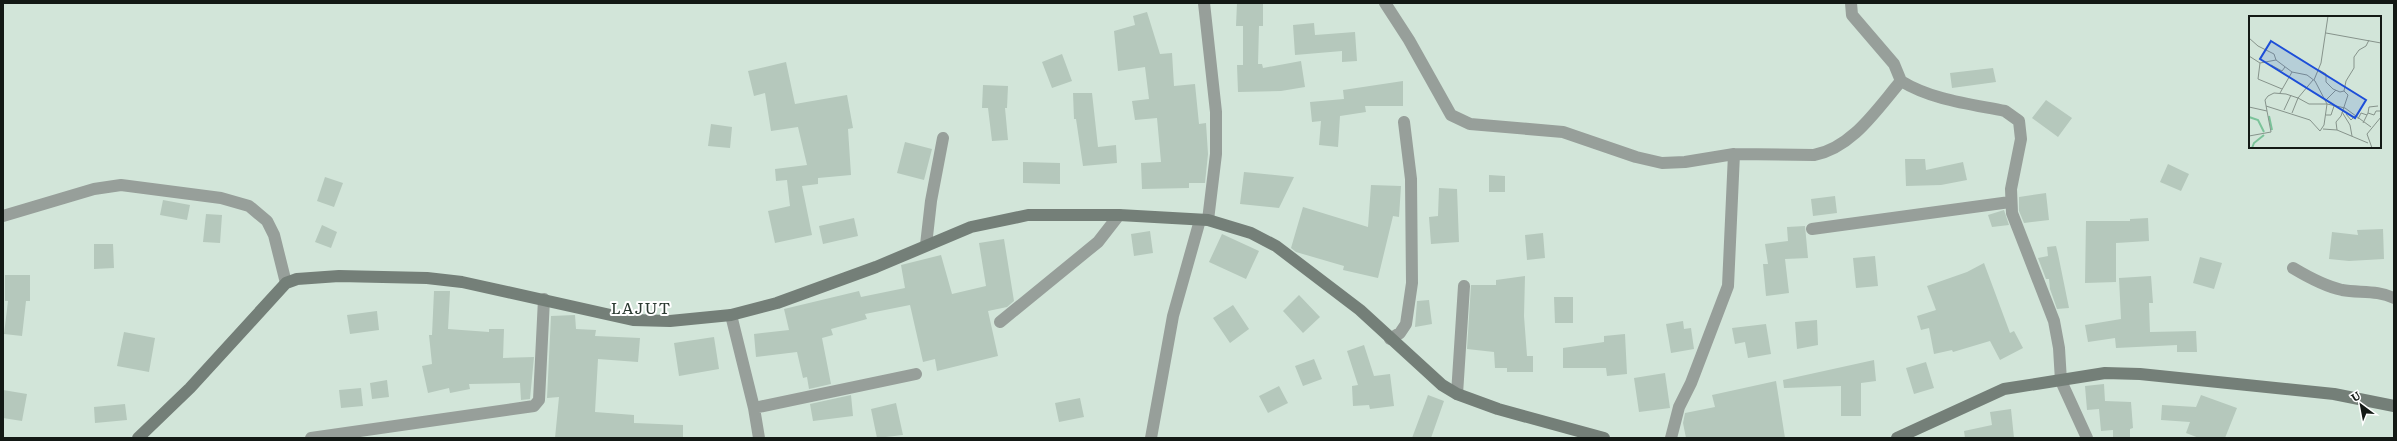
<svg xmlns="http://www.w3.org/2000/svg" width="2397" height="441" font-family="Literata,serif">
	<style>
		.building { fill: #b5c8bc }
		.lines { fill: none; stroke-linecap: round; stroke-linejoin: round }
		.street { stroke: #979f9a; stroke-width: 12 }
		.secondary { stroke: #747f78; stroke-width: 12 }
		.labels { text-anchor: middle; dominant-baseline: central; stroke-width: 4; stroke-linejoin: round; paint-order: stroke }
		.quarter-label { font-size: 16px; letter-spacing: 1px; fill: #2b3a31; stroke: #fff }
		.inset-river { fill: none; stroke: #7bc39a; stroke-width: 2 }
		.inset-road { fill: none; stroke: #86938b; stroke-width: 1 }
		.view { fill: #1d4ed8; fill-opacity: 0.15; stroke: #1d4ed8; stroke-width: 2 }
		.inset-edge { fill: none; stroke: #131915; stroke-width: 2 }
	</style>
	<rect width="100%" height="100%" fill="#d2e5d9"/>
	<path class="building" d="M1237 3H1263V26H1259L1258 64H1262L1263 68 1301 61 1305 87 1281 91 1238 92 1237 65H1243V26H1236Z
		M1147 12 1160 54 1172 53 1174 86 1195 84 1199 124 1206 123 1208 154 1205 183H1189V188L1142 189 1141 163 1161 162 1157 118 1135 120 1132 101 1149 99 1145 67 1118 71 1114 31 1135 25 1133 16Z
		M1314 23 1315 35 1355 32 1357 61 1342 62V51L1295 55 1293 25Z
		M1062 54 1072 81 1052 88 1042 62Z
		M786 62 795 104 847 95 853 128 848 129 851 175 818 178V184L802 186 812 235 775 243 768 211 790 206 787 180 776 181 775 169 807 165 798 127 771 131 765 93 754 96 748 71Z
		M1993 68 1996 82 1952 88 1950 73Z
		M1403 81V106H1365L1366 112 1340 116 1338 147 1319 145 1321 121 1312 122 1310 102 1344 99 1343 90Z
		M983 85 1008 86 1007 108H1005L1008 140 992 141 988 108H982Z
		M1073 93H1092L1098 147 1116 145 1117 163 1083 166 1076 119H1074Z
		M2046 100 2072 118 2058 137 2032 118Z
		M711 124 732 127 730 148 708 146Z
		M905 142 932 149 924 180 897 173Z
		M1905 159H1925L1926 170 1963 162 1967 180 1941 185 1906 186Z
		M1023 162 1060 163V184L1023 183Z
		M2168 164 2189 174 2181 191 2160 182Z
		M1244 172 1294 177 1279 208 1240 204Z
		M1489 175 1505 176V192H1489Z
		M325 177 343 183 334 207 317 201Z
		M1371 185 1401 186 1399 217 1393 216 1378 278 1343 270 1344 266 1296 252 1291 248 1303 207 1368 227Z
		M1439 188 1457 189 1459 242 1431 244 1429 217 1438 216Z
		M2046 193 2049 220 2024 223 2019 211V197Z
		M1835 196 1837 213 1813 216 1811 199Z
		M163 200 190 205 187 220 160 215Z
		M2004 210 2009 225 1992 227 1988 215Z
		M206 214 222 215 220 243 203 242Z
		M854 218 858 236 823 244 819 226Z
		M2148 218 2149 241 2116 243V282L2085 283 2086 221H2130V219Z
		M322 225 337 232 331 248 315 242Z
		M1805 226 1808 258 1785 259 1789 293 1766 296 1763 264H1768L1765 244 1788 241 1787 227Z
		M2383 229 2384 259 2349 261 2329 259 2332 232 2358 235 2357 230Z
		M1150 231 1153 253 1134 256 1131 234Z
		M1543 233 1545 258 1527 260 1525 235Z
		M1222 234 1259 251 1246 279 1209 262Z
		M1004 239 1014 301 1007 307 988 311 998 356 937 371 935 359 923 362 910 305 865 314 867 319 831 329 833 335 822 338 831 384 809 389 807 377 803 378 797 352 756 357 754 334 789 330 784 309 859 291 861 297 905 288 901 265 941 255 952 294 986 286 979 243Z
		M94 244H113L114 268 94 269Z
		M2056 246 2058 254 2069 308 2057 309 2050 289 2049 279H2046L2038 258 2048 256 2047 247Z
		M1875 256 1878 286 1856 288 1853 258Z
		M2200 257 2222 263 2214 289 2193 283Z
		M1984 263 2010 333 2014 331 2023 348 2000 360 1990 341 1953 352 1952 350 1934 354 1929 328 1921 330 1917 316 1936 310 1927 286 1967 272Z
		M5 275H30V301H26L22 336 4 334 8 301H5Z
		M1525 276 1524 316 1527 356H1533V372H1507V368H1495L1494 352 1467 349 1471 285H1496V280Z
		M2151 276 2153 303H2149L2150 332 2196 331 2197 352H2177V345L2116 348 2115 338 2088 342 2085 325 2121 319 2119 278Z
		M434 291H450L448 329 489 332V329H504L503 358 534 357 530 399 521 400 520 383 469 384 470 389 450 393 449 388 428 393 422 366 432 364 429 335H432Z
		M1299 295 1320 317 1303 333 1283 311Z
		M1554 297H1573V323H1555Z
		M1429 300 1432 324 1415 327 1417 301Z
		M1233 305 1249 329 1230 343 1213 318Z
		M377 311 379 330 350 334 347 315Z
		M575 315 576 329 596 330 595 336 640 338 638 362 598 359 595 412 634 415V423L683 425V438H555L559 397 547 398 551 316Z
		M1817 320 1818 345 1797 349 1795 322Z
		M1683 321 1684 329 1691 328 1694 349 1671 353 1666 324Z
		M1766 324 1771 354 1748 358 1745 342 1735 344 1732 328Z
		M124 332 155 338 149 372 117 366Z
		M1625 334 1627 374 1607 376 1606 368H1563V348L1604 342V336Z
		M714 337 719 369 679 376 674 343Z
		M1364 345 1374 376 1390 374 1394 406 1370 409 1369 405 1353 406 1352 386 1358 385 1347 351Z
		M1314 359 1322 379 1303 386 1295 366Z
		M1874 360 1876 381 1861 383V416H1841V386L1784 388 1783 380Z
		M1926 362 1934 388 1914 394 1906 368Z
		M1665 373 1670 408 1639 412 1634 378Z
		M387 380 389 397 372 399 370 383Z
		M1776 381 1785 438H1686L1683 423 1685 413 1715 407 1712 395Z
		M2104 384 2105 401 2131 402 2133 428 2130 429V438H2113V430L2101 431 2099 409 2087 410 2085 386Z
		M1279 386 1288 403 1268 413 1259 396Z
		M361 388 363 406 341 408 339 390Z
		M3 390 27 394 22 421 3 418Z
		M851 395 853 416 813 421 810 404Z
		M1428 395 1444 401 1431 438H1412Z
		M2201 395 2237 408 2225 438H2199L2186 433 2190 422 2161 420 2162 405 2196 407Z
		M1080 398 1084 417 1059 422 1055 403Z
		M896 403 903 435 877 438 871 409Z
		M125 404 127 420 95 423 94 407Z
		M2011 409 2014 438H1965L1964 431 1992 425 1990 412Z"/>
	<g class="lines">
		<path class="street" d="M1204 3 1216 112V154L1208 220
			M1385 3 1409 40 1451 115 1470 124 1563 132 1636 157 1662 163 1685 162 1734 154 1814 155C1852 148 1877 109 1901 81 1932 100 1970 104 2005 111L2019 121 2021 139 2011 189 2012 213 2054 321 2059 348 2061 381 2087 438
			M1851 3 1852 15 1894 64 1901 81
			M3 216 94 189 121 185 221 198 249 206 267 221 274 235 286 283
			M1812 229 2010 202
			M926 245 931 201 943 138
			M2293 268C2308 277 2324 286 2342 290 2359 293 2378 290 2394 298
			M731 315 754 408 759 438
			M1000 322 1098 242 1119 215
			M1390 339 1400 333 1406 324 1412 283 1411 179 1404 122
			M1457 394 1464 286
			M754 408 916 374
			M311 438 534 406 539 400 544 299
			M1151 438 1173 316 1200 220
			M1671 438 1679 407 1691 383 1728 286 1734 154"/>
		<path class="secondary" d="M138 438 190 388 286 283 297 279 339 276 427 278 462 282 633 320 670 321 731 315 777 303 876 267 971 227 1028 215H1119L1208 220 1251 233 1276 246 1360 310 1442 385 1457 394 1498 409 1604 438
			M1897 438 2004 389 2105 373 2140 374 2334 394 2394 406"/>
	</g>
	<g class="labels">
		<g class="quarter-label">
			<text x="641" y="307">LAJUT</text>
		</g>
	</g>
	<g transform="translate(2249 16)">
		<rect width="132" height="132" fill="#d2e5d9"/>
		<path class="inset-river" d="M20 100 23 114M0 101 9 104 15 116M3 132 5 127 15 119"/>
		<path class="inset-road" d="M77 17 132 27M0 22 9 30 25 38 27 44M0 40 11 47 27 44 43 56 58 59 66 65 78 88 96 92 122 111M11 47 9 63 33 73M22 49 33 55 36 51M70 54 77 58V66L84 73 91 76 95 75 99 79 92 100 87 106 88 114M64 64 49 82 60 88H78M65 64 72 47 79 0M95 75 97 65 105 52V41L110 34 117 30 120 24M31 77 43 56M76 85 87 74M17 90 61 104 71 115 75 109 78 88M0 91 18 95 16 84 19 80 25 77 37 78 49 82 43 97M35 94 42 79M93 96 101 109 103 120M119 97 120 91 129 90M97 98 102 104 106 100M77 99H82L85 90M109 103 112 97 118 99M114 107 119 97 125 99 127 95H132M74 113 88 114 119 127M0 120 22 116 18 95M123 132 118 118 132 101"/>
		<path class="view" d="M22 25 117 84 106 102 11 43Z"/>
		<rect width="132" height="132" class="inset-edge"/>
	</g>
	<rect width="2397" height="441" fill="none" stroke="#131915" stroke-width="8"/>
	<g transform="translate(2361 405) rotate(328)" stroke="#ffffff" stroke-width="3" paint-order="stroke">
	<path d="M0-3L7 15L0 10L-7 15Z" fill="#131915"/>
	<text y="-6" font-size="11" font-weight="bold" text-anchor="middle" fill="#131915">U</text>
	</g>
</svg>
